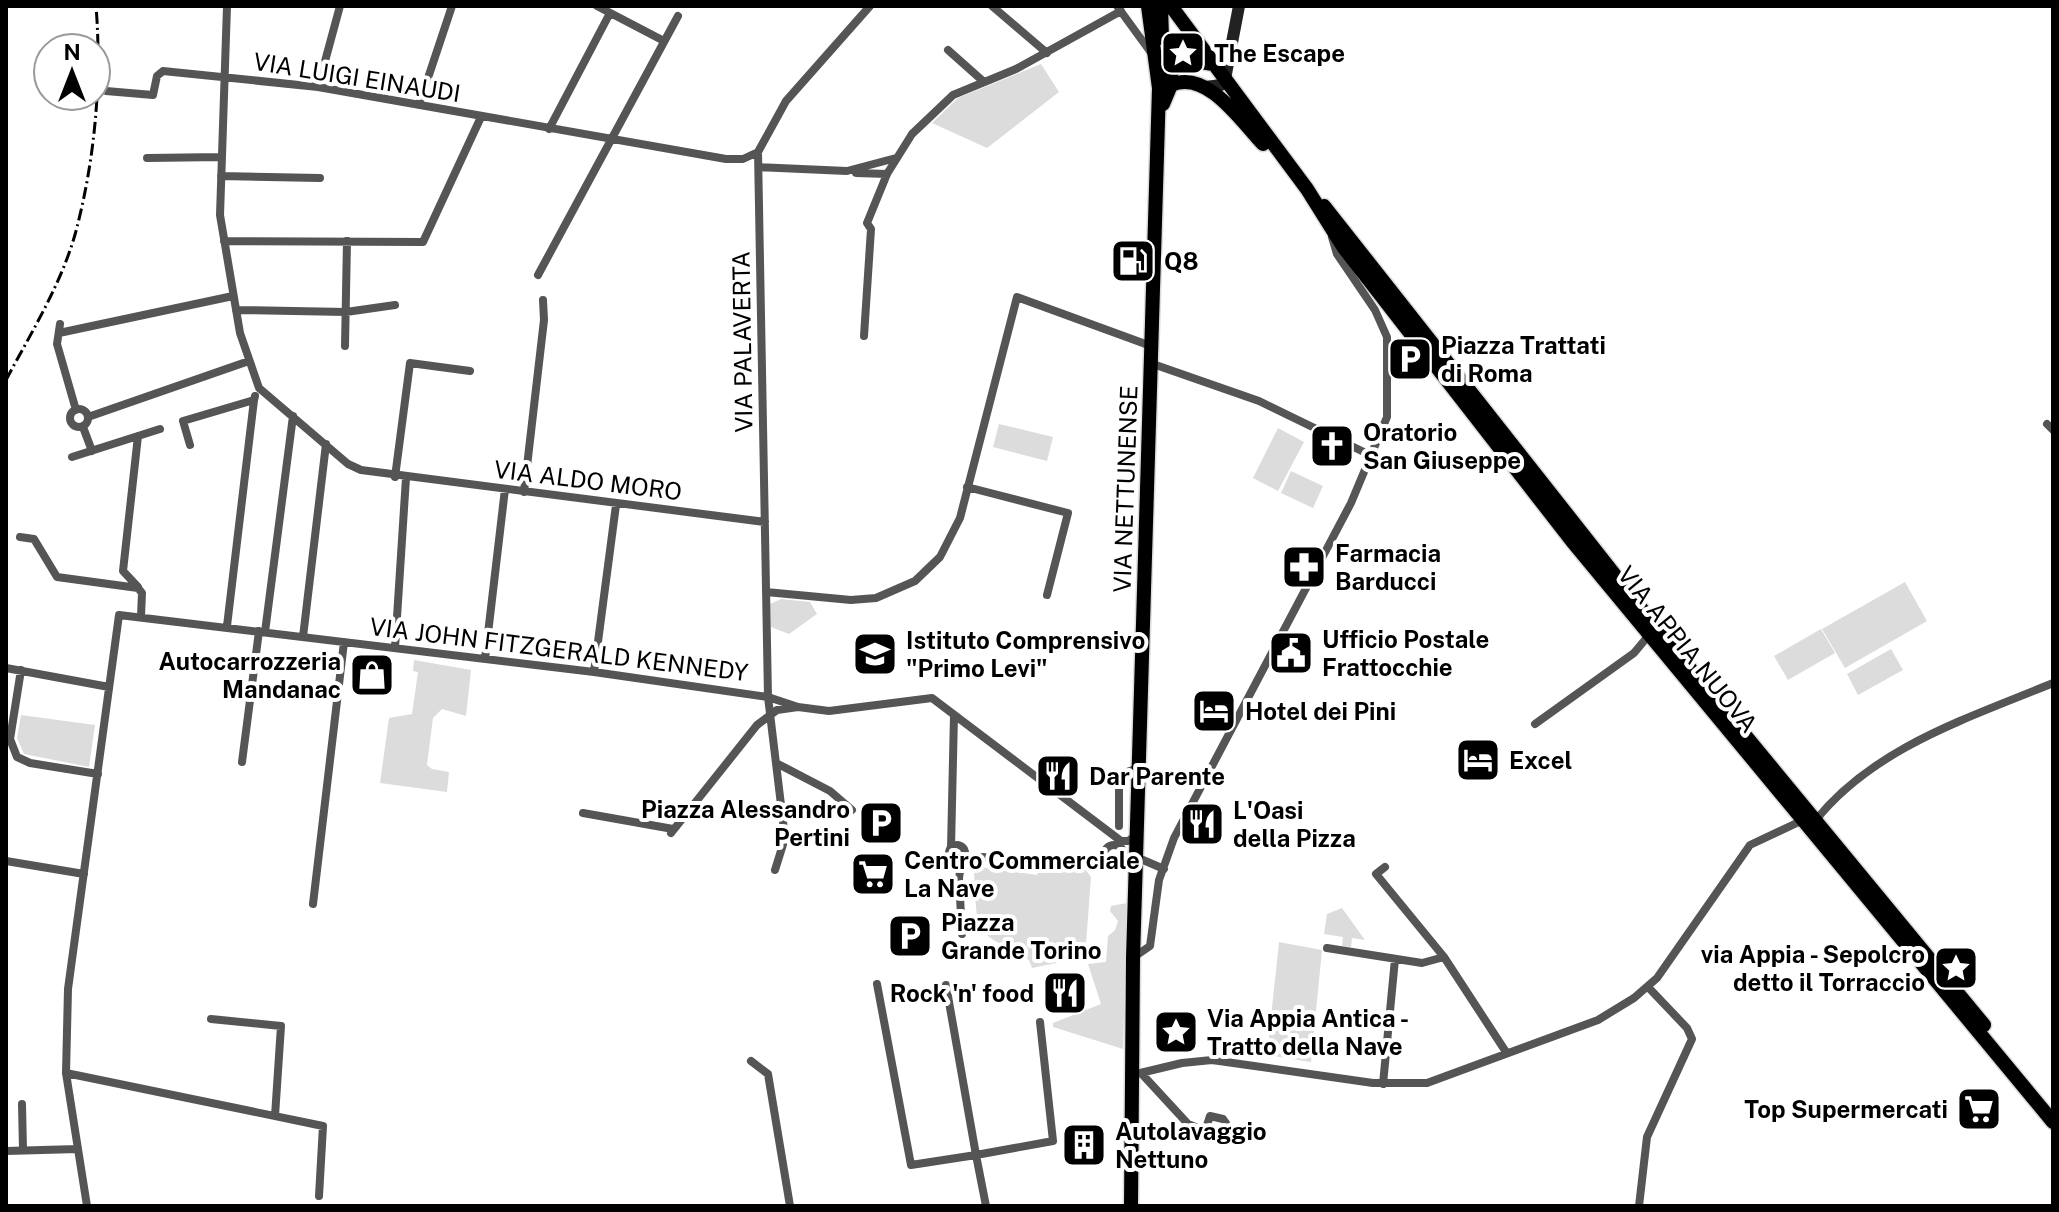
<svg xmlns="http://www.w3.org/2000/svg" width="2059" height="1212" font-family="'Public Sans',sans-serif">
	<style>
		.green { fill: #dcdcdc }
		.lines { fill: none; stroke-linecap: round; stroke-linejoin: round }
		.primary-casing { stroke: #dbdbdb; stroke-width: 17 }
		.minor { stroke: #555; stroke-width: 8 }
		.secondary { stroke: #222; stroke-width: 12 }
		.primary { stroke: #000; stroke-width: 14 }
		.rail { stroke: #000; stroke-width: 3; stroke-dasharray: 12 4 2 4; stroke-linecap: butt }
		.labels { text-anchor: middle; dominant-baseline: central; stroke-width: 8; stroke-linejoin: round; paint-order: stroke }
		.poi-label { font-size: 24px; font-weight: bold; fill: #000; stroke: #fff; text-anchor: start }
		.street-label { font-size: 24px; fill: #000; stroke: #fff }
	</style>
	<rect width="100%" height="100%" fill="#fff"/>
	<path class="green" d="M1041 64 1059 92 987 148 932 123 958 98Z
		M999 424 1053 437 1047 461 993 447Z
		M1278 428 1304 442 1278 491 1253 478Z
		M1291 471 1323 486 1313 508 1281 493Z
		M1905 582 1927 621 1845 668 1822 629Z
		M781 599 810 602 817 614 789 634 771 627 770 604Z
		M1821 629 1835 653 1788 680 1774 656Z
		M1891 649 1903 670 1858 695 1847 674Z
		M414 660 471 670 466 716 442 709 433 718 427 765 432 769 449 772 447 792 380 783 389 718 412 714 418 672 413 671Z
		M21 715 95 725 89 767 24 754 17 738Z
		M979 867 1037 875 1038 871 1085 869 1091 877 1085 957 1032 968 1029 960C972 928 978 938 974 872Z
		M1127 903 1123 1049 1053 1027V1023L1101 1004 1088 964 1106 962 1108 936 1115 930 1118 921 1110 911 1111 906Z
		M1342 908 1365 940 1352 938 1351 947 1342 946 1343 937 1324 934 1327 914Z
		M1279 942 1322 950 1311 1062 1267 1055Z"/>
	<g class="lines">
		<g class="primary-casing">
			<path id="primary" d="M1161 6 1162 38
				M1171 6 1307 189 1344 248 1572 541 2053 1122
				M1161 86C1172 63 1190 60 1213 64
				M1163 104 1171 85C1207 69 1241 121 1263 144
				M1324 206 1655 626 1984 1025
				M1131 1206 1133 958 1159 88 1148 6"/>
		</g>
		<path class="minor" d="M227 6 220 215 240 333 259 388 348 464 361 470 765 522
			M597 6 664 41
			M992 6 1047 53
			M1117 6 1152 54
			M948 50 984 82
			M318 87 340 6
			M106 91 153 95 157 76 163 71 318 87 726 159H743L758 152
			M419 105 452 6
			M549 129 610 13
			M147 158 222 157
			M759 167 847 171 896 158
			M856 173 887 174
			M221 176 320 178
			M224 241 423 242 481 117
			M538 275 678 16
			M236 310 346 312 395 305
			M60 324 57 344 76 410
			M59 333 233 296
			M864 336 871 229 867 223 887 174 912 134 953 95 1016 69 1121 11
			M345 346 347 241
			M1150 363 1259 401 1372 456
			M70 418a9 9 0 1 1 18 0a9 9 0 1 1-18 0Z
			M88 417 249 361
			M2047 424 2053 430
			M83 427 92 451
			M138 436 123 571 138 587
			M190 445 183 421 254 400 255 396
			M72 457 160 429
			M395 477 410 363 470 371
			M967 487 1068 513 1047 595
			M524 492 544 320 543 300
			M20 537 34 539 57 577 138 588 142 593 141 616
			M766 592 851 600 876 598 915 581 940 557 960 518 1017 297 1151 346
			M227 626 254 400
			M265 632 293 416
			M303 637 326 444
			M395 648 406 478
			M485 659 505 489
			M6 668 109 687
			M21 670 10 739 17 757 30 763 98 774
			M594 672 616 505
			M1535 724 1634 653 1649 635
			M242 762 259 631
			M778 764 830 791 852 810
			M583 813 673 829
			M1815 821C1874 747 1969 718 2053 683
			M1119 826V775L1138 768
			M671 833 757 725 777 710 798 707 829 711 932 698 1121 841H1128L1137 835
			M1104 855a10 10 0 1 1 20 0a10 10 0 1 1-20 0Z
			M949 853a8 8 0 1 1 16 0a8 8 0 1 1-16 0Z
			M951 848 954 715
			M1136 857 1164 869
			M6 861 84 874
			M1385 867 1376 874 1444 957 1506 1052
			M775 870 785 838 768 697 758 152 786 101 870 6
			M313 904 344 642
			M962 934 959 878 962 859 983 857 1054 864 1105 859
			M1327 948 1422 963 1444 957
			M1134 957 1150 946 1159 880 1174 838 1351 503 1387 417V337L1375 310 1337 254 1332 237
			M877 984 911 1165 976 1155 986 1206
			M946 985 976 1155 1053 1141 1040 1022
			M211 1019 281 1026 275 1116
			M751 1061 768 1074 790 1206
			M66 1073 323 1126 319 1196
			M1141 1073 1188 1124 1205 1131 1210 1116 1223 1119 1228 1126
			M1132 1075 1182 1063 1212 1060 1373 1083H1427L1598 1020 1634 998 1657 978 1750 845 1801 821
			M1383 1084 1395 959
			M22 1104 23 1150
			M6 1151 78 1149
			M87 1206 66 1073 68 989 119 615 594 672 768 697 798 707
			M1639 1206 1647 1137 1692 1039 1687 1028 1648 987"/>
		<path class="secondary" d="M1206 87 1221 85 1225 79 1239 6"/>
		<use href="#primary" class="primary"/>
		<path class="rail" d="M6 380C31 333 62 283 76 231 95 159 102 80 96 6"/>
	</g>
	<defs>
		<g id="sight-square" transform="scale(2.3)"><rect x="-9" y="-9" width="18" height="18" rx="4" fill="#000" stroke="#fff"/><path d="M0-6L1.8-2.2L6-1.7L2.9 1.2L3.7 5.4L0 3.3L-3.7 5.4L-2.9 1.2L-6-1.7L-1.8-2.2Z" fill="#fff"/></g>
		<g id="fuel-square" transform="scale(2.3)"><rect x="-9" y="-9" width="18" height="18" rx="4" fill="#000" stroke="#fff"/><path d="M-5.5-6h7V0h2V4h1.3V-2.5L3-4.5l.8-.8L6-3V5H2.5V1h-1V6h-7ZM-4.2-4.7v3.2H.2V-4.7Z" fill="#fff"/></g>
		<g id="parking-square" transform="scale(2.3)"><rect x="-9" y="-9" width="18" height="18" rx="4" fill="#000" stroke="#fff"/><path d="M-3.5-5.5H1a3.5 3.5 0 0 1 0 7H-1V5.5H-3.5ZM-1-3.4V-.6H.8a1.4 1.4 0 0 0 0-2.8Z" fill="#fff"/></g>
		<g id="church-square" transform="scale(2.3)"><rect x="-9" y="-9" width="18" height="18" rx="4" fill="#000" stroke="#fff"/><path d="M-1.2-6h2.4v3.5h3.3v2.4h-3.3V6h-2.4V-.1h-3.3v-2.4h3.3Z" fill="#fff"/></g>
		<g id="pharmacy-square" transform="scale(2.3)"><rect x="-9" y="-9" width="18" height="18" rx="4" fill="#000" stroke="#fff"/><path d="M-2-6h4v4h4v4h-4v4h-4v-4h-4v-4h4Z" fill="#fff"/></g>
		<g id="civic-square" transform="scale(2.3)"><rect x="-9" y="-9" width="18" height="18" rx="4" fill="#000" stroke="#fff"/><path d="M-.6-6.5H3V-4.5H.6V-3L4-1V1h2V6H-6V1h2V-1L-.6-3ZM-1.2 2.5V6h2.4V2.5Z" fill="#fff"/></g>
		<g id="school-square" transform="scale(2.3)"><rect x="-9" y="-9" width="18" height="18" rx="4" fill="#000" stroke="#fff"/><path d="M0-5L7-2L0 1L-7-2ZM-4 1L0 2.5L4 1V4Q0 6-4 4Z" fill="#fff"/></g>
		<g id="shop-square" transform="scale(2.3)"><rect x="-9" y="-9" width="18" height="18" rx="4" fill="#000" stroke="#fff"/><path d="M-5-2.5h2.3a2.7 3.5 0 0 1 5.4 0H5L5.5 6h-11ZM-1.5-2.5h3a1.5 2.3 0 0 0-3 0Z" fill="#fff"/></g>
		<g id="hotel-square" transform="scale(2.3)"><rect x="-9" y="-9" width="18" height="18" rx="4" fill="#000" stroke="#fff"/><path d="M-6-4.5h1.5V1H6V5H4.5V3h-9V5H-6ZM-4 0a1.8 1.8 0 1 1 3.6 0ZM.5 0V-2.5h3Q6-2.5 6 0Z" fill="#fff"/></g>
		<g id="restaurant-square" transform="scale(2.3)"><rect x="-9" y="-9" width="18" height="18" rx="4" fill="#000" stroke="#fff"/><path d="M-5-6h1v4h1v-4h1v4h1v-4h1v5L-1.5 .5V6h-2V.5L-5-1ZM5-6V6H3V1.5H1.5Q1.5-4 5-6Z" fill="#fff"/></g>
		<g id="supermarket-square" transform="scale(2.3)"><rect x="-9" y="-9" width="18" height="18" rx="4" fill="#000" stroke="#fff"/><path d="M-6-5.5h2.5l.6 2H6L4.5 2H-2.5L-4.4-4H-6ZM-1.5 3.2a1.3 1.3 0 1 0 .1 0ZM3 3.2a1.3 1.3 0 1 0 .1 0Z" fill="#fff"/></g>
		<g id="building-square" transform="scale(2.3)"><rect x="-9" y="-9" width="18" height="18" rx="4" fill="#000" stroke="#fff"/><path d="M-4-6H4V6H1V3H-1V6H-4ZM-2.5-4.3h1.7v1.8h-1.7ZM.8-4.3h1.7v1.8H.8ZM-2.5-1h1.7V.8h-1.7ZM.8-1h1.7V.8H.8Z" fill="#fff"/></g>
	</defs>
	<g fill-rule="evenodd">
		<use href="#sight-square" x="1183" y="53"/>
		<use href="#fuel-square" x="1133" y="261"/>
		<use href="#parking-square" x="1410" y="359"/>
		<use href="#church-square" x="1332" y="446"/>
		<use href="#pharmacy-square" x="1304" y="567"/>
		<use href="#civic-square" x="1291" y="653"/>
		<use href="#school-square" x="875" y="654"/>
		<use href="#shop-square" x="372" y="675"/>
		<use href="#hotel-square" x="1214" y="711"/>
		<use href="#hotel-square" x="1478" y="760"/>
		<use href="#restaurant-square" x="1058" y="776"/>
		<use href="#parking-square" x="881" y="823"/>
		<use href="#restaurant-square" x="1202" y="824"/>
		<use href="#supermarket-square" x="873" y="874"/>
		<use href="#parking-square" x="910" y="936"/>
		<use href="#sight-square" x="1956" y="968"/>
		<use href="#restaurant-square" x="1065" y="993"/>
		<use href="#sight-square" x="1176" y="1032"/>
		<use href="#supermarket-square" x="1979" y="1109"/>
		<use href="#building-square" x="1084" y="1145"/>
	</g>
	<g class="labels">
		<g class="poi-label">
			<text x="1214" y="53">The Escape</text>
			<text x="1164" y="261">Q8</text>
			<text x="1441" y="345">Piazza Trattati<tspan x="1441" dy="28">di Roma</tspan></text>
			<text x="1363" y="432">Oratorio<tspan x="1363" dy="28">San Giuseppe</tspan></text>
			<text x="1335" y="553">Farmacia<tspan x="1335" dy="28">Barducci</tspan></text>
			<text x="1322" y="639">Ufficio Postale<tspan x="1322" dy="28">Frattocchie</tspan></text>
			<text x="906" y="640">Istituto Comprensivo<tspan x="906" dy="28">"Primo Levi"</tspan></text>
			<text x="341" y="661" text-anchor="end">Autocarrozzeria<tspan x="341" dy="28">Mandanac</tspan></text>
			<text x="1245" y="711">Hotel dei Pini</text>
			<text x="1509" y="760">Excel</text>
			<text x="1089" y="776">Dar Parente</text>
			<text x="850" y="809" text-anchor="end">Piazza Alessandro<tspan x="850" dy="28">Pertini</tspan></text>
			<text x="1233" y="810">L'Oasi<tspan x="1233" dy="28">della Pizza</tspan></text>
			<text x="904" y="860">Centro Commerciale<tspan x="904" dy="28">La Nave</tspan></text>
			<text x="941" y="922">Piazza<tspan x="941" dy="28">Grande Torino</tspan></text>
			<text x="1925" y="954" text-anchor="end">via Appia - Sepolcro<tspan x="1925" dy="28">detto il Torraccio</tspan></text>
			<text x="1034" y="993" text-anchor="end">Rock 'n' food</text>
			<text x="1207" y="1018">Via Appia Antica -<tspan x="1207" dy="28">Tratto della Nave</tspan></text>
			<text x="1948" y="1109" text-anchor="end">Top Supermercati</text>
			<text x="1115" y="1131">Autolavaggio<tspan x="1115" dy="28">Nettuno</tspan></text>
		</g>
		<g class="street-label">
			<text transform="translate(357 77) rotate(9)">VIA LUIGI EINAUDI</text>
			<text transform="translate(742 342) rotate(-91)">VIA PALAVERTA</text>
			<text transform="translate(588 480) rotate(7)">VIA ALDO MORO</text>
			<text transform="translate(1125 489) rotate(-88)">VIA NETTUNENSE</text>
			<text transform="translate(559 649) rotate(7)">VIA JOHN FITZGERALD KENNEDY</text>
			<text transform="translate(1688 649) rotate(51)">VIA APPIA NUOVA</text>
		</g>
	</g>
	<rect width="2059" height="1212" fill="none" stroke="#000000" stroke-width="16"/>
	<g transform="translate(72 72)"><circle r="38" fill="#ffffff" stroke="#999999" stroke-width="2"/>
	<path d="M0-6L14 30L0 20L-14 30Z" fill="#000000"/>
	<text y="-12" font-size="22" font-weight="bold" text-anchor="middle" fill="#000000">N</text>
	</g>
</svg>
